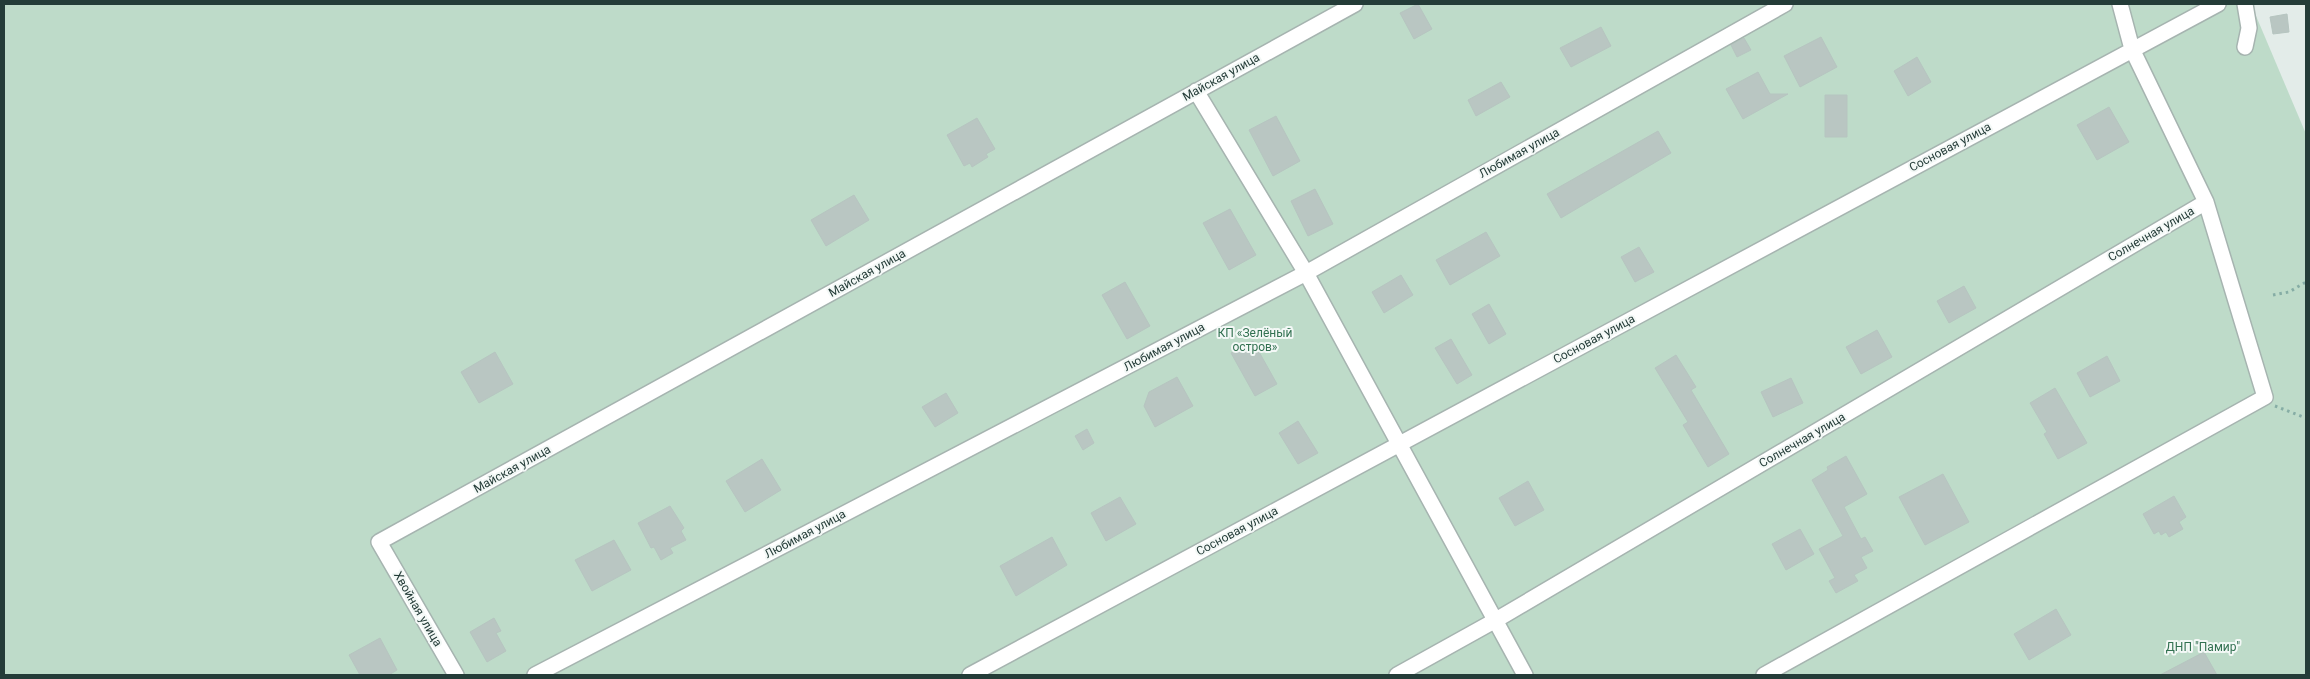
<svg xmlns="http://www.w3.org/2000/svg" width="2310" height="679" font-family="Roboto,sans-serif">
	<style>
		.green { fill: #bedbc9 }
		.building { fill: #b9c6c2; stroke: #b6c5c0 }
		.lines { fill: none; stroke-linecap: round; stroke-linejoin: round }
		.minor-casing { stroke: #a6b4b0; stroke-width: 18 }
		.path { stroke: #86ada5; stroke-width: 3; stroke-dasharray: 2.5 4; stroke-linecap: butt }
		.minor { stroke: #fff; stroke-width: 15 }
		.labels { text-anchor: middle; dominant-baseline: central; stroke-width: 4; stroke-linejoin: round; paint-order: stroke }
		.street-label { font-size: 12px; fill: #243c38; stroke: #f3f8f6 }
		.park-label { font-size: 12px; fill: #317050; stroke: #f3f8f6 }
	</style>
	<rect width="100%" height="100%" fill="#e3ece9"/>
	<path class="green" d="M4 4H2251L2306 134V675H4Z"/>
	<path class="building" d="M1418 4 1432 29 1414 39 1400 13Z
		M2287 14 2289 32 2273 34 2270 17Z
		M1601 27 1611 46 1571 67 1560 48Z
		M1821 37 1837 67 1800 87 1784 56Z
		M1744 38 1751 50 1737 57 1731 45Z
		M1917 57 1931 82 1908 96 1894 71Z
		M1758 72 1770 94H1788L1743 119 1726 89Z
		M1501 82 1510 97 1476 116 1468 100Z
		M1825 95H1847V137H1825Z
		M2109 107 2129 142 2097 160 2077 125Z
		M1276 116 1300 161 1273 176 1249 130Z
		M977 118 995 149 986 154 988 157 972 167 970 163 964 166 947 135Z
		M1658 131 1671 153 1561 218 1547 194Z
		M1315 189 1333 224 1308 236 1291 201Z
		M854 195 869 220 826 246 811 220Z
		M1230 209 1256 255 1229 270 1203 223Z
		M1486 232 1500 256 1450 285 1436 260Z
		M1639 247 1654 272 1635 282 1621 257Z
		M1401 275 1413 295 1384 313 1372 292Z
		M1125 282 1150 326 1127 339 1102 295Z
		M1964 286 1976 308 1949 323 1937 301Z
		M1489 304 1506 334 1489 344 1472 314Z
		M1877 330 1892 357 1861 374 1846 347Z
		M1451 339 1472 375 1457 384 1435 348Z
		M1253 341 1277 384 1255 396 1231 353Z
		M495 352 513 384 479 403 461 372Z
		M1676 355 1696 387 1691 390 1729 454 1708 467 1683 425 1688 422 1655 368Z
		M2107 356 2120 381 2090 397 2077 373Z
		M1177 377 1193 406 1155 427 1144 406 1149 392Z
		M1791 378 1803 403 1773 417 1761 392Z
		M2055 388 2087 443 2058 459 2044 434 2047 432 2030 403Z
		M946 393 958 413 935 427 922 407Z
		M1298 421 1318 453 1298 464 1279 433Z
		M1087 429 1094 443 1083 450 1075 436Z
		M1846 456 1867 494 1844 507 1861 539 1865 537 1873 551 1861 557 1867 568 1854 575 1858 581 1836 593 1829 581 1835 578 1819 549 1843 536 1812 480 1828 470 1827 467Z
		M762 459 781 490 745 512 726 481Z
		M1943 474 1969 522 1925 545 1899 497Z
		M1528 481 1544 510 1515 526 1499 498Z
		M2174 496 2186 517 2179 522 2183 529 2169 537 2166 532 2161 535 2159 531 2154 534 2143 514Z
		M1120 497 1136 524 1106 541 1091 513Z
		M670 506 684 528 681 531 686 540 670 548 673 553 661 560 654 547 651 548 638 523Z
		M1800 529 1814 554 1786 570 1772 544Z
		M1052 537 1067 565 1016 596 1000 566Z
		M614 540 631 570 592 591 575 560Z
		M2056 609 2071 635 2029 660 2014 634Z
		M494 618 501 631 496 633 506 651 487 662 470 632Z
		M380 638 397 670 389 675H360L349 655Z
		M2204 652 2217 675H2160Z"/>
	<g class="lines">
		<g class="minor-casing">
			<path id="minor" d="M2245 47 2249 28 2245 4
				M1196 91 1306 273 1525 675
				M456 675 379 542 1355 4
				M535 675 1306 273 1785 4
				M970 675 2218 4
				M1397 675 1496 620 2206 202
				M1764 675 2265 397 2206 202 2132 49 2120 4"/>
		</g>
		<path class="path" d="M2273 295 2289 292 2306 282
			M2275 406 2306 418"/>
		<use href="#minor" class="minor"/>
	</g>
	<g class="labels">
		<g class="street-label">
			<text transform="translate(1221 77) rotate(-29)">Майская улица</text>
			<text transform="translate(1950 147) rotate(-28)">Сосновая улица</text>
			<text transform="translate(1519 153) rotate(-29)">Любимая улица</text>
			<text transform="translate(2151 234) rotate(-30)">Солнечная улица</text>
			<text transform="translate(867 273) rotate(-29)">Майская улица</text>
			<text transform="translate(1594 339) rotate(-28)">Сосновая улица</text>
			<text transform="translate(1164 347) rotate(-28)">Любимая улица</text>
			<text transform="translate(1802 440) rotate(-30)">Солнечная улица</text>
			<text transform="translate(512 469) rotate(-29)">Майская улица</text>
			<text transform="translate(1237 531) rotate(-28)">Сосновая улица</text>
			<text transform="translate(805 534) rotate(-28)">Любимая улица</text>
			<text transform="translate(418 609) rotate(60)">Хвойная улица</text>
		</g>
		<g class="park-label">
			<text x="1255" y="333">КП «Зелёный<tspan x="1255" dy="14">остров»</tspan></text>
			<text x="2203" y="647">ДНП "Памир"</text>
		</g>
	</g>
	<rect width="2310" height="679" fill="none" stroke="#243c38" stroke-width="10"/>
</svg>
